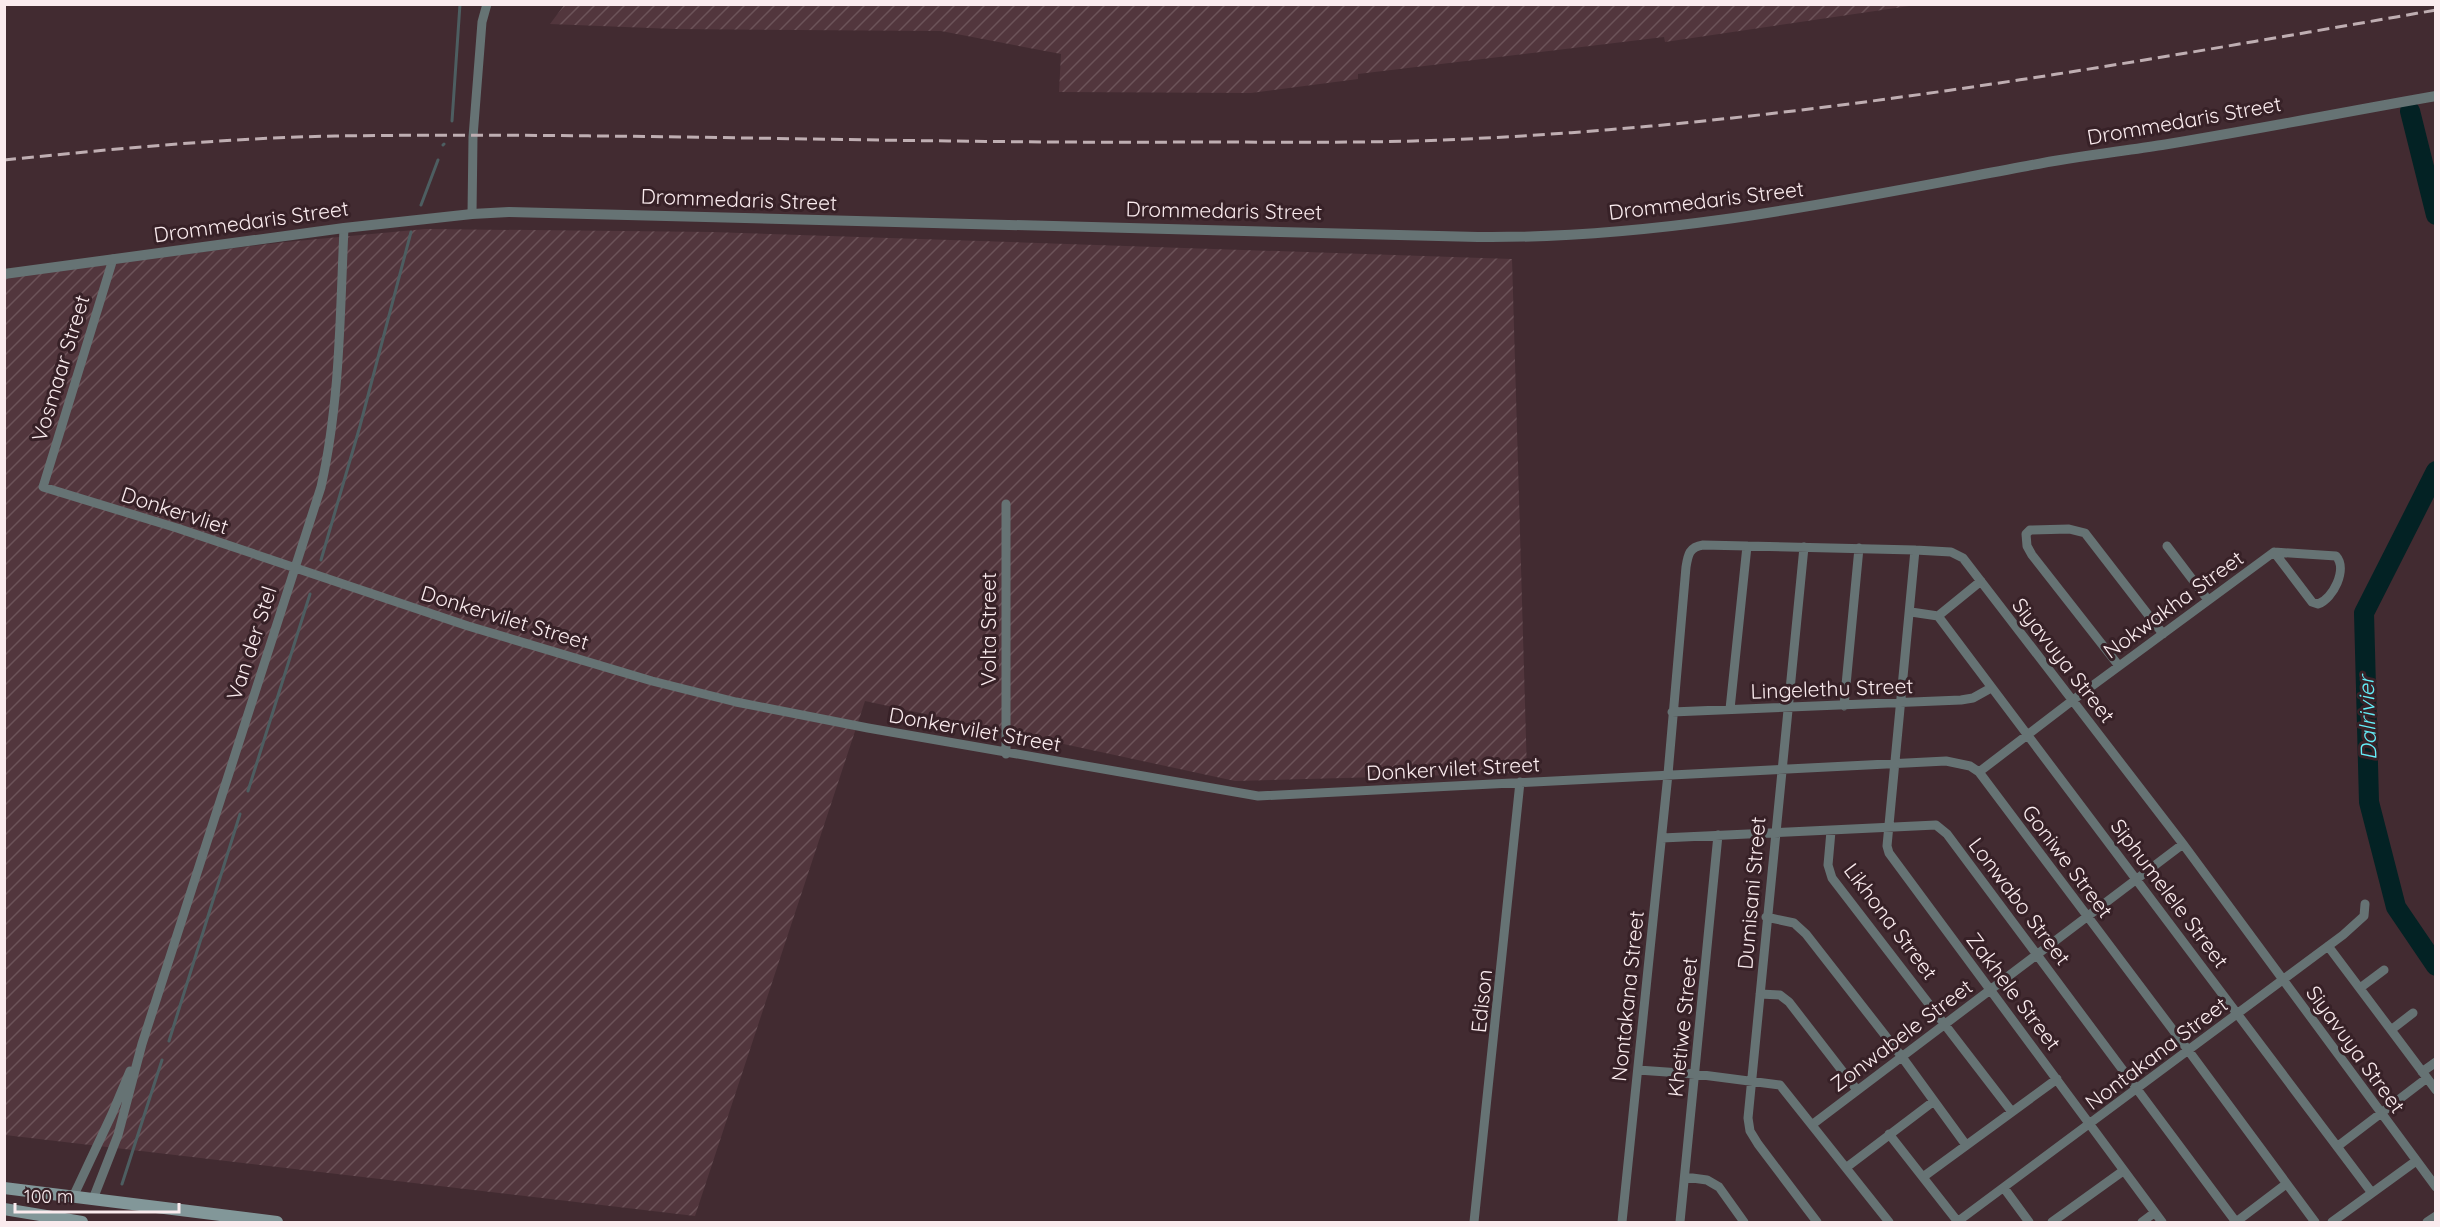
<svg xmlns="http://www.w3.org/2000/svg" width="2440" height="1227" font-family="Quicksand,sans-serif">
	<style>
		.industrial { fill: url(#industrial-furrows) }
		.lines { fill: none; stroke-linecap: round; stroke-linejoin: round }
		.stream { stroke: #4d5e61; stroke-width: 3 }
		.river { stroke: #032224; stroke-width: 20 }
		.minor { stroke: #667374; stroke-width: 9 }
		.tertiary { stroke: #667374; stroke-width: 10 }
		.secondary { stroke: #829799; stroke-width: 12 }
		.rail { stroke: #bfaeb2; stroke-width: 3; stroke-dasharray: 12 6; stroke-linecap: butt }
		.labels { text-anchor: middle; dominant-baseline: central; stroke-width: 6; stroke-linejoin: round; paint-order: stroke }
		.street-label { font-size: 21px; fill: #faebee; stroke: #372127 }
		.water-label { font-size: 22px; font-style: italic; fill: #64eef9; stroke: #372127 }
	</style>
	<defs>
		<pattern id="industrial-furrows" width="10" height="10" patternUnits="userSpaceOnUse" patternTransform="scale(1.5)"><rect width="10" height="10" fill="#52363d"/><path d="M-1 1l2-2M0 10L10 0M9 11l2-2" fill="none" stroke="#6c5359"/></pattern>
	</defs>
	<rect width="100%" height="100%" fill="#422b31"/>
	<path class="industrial" d="M565 4H1916V5L1665 42 1664 37 1358 74V79L1251 93 1059 92 1061 54 941 31 675 29 550 24Z
		M425 229 712 232 1512 259 1527 773 1235 781 865 701 695 1216 5 1135 4 276 286 242Z"/>
	<g class="lines">
		<path class="stream" d="M452 121 460 4
			M443 145 444 144
			M421 205 438 160
			M321 560 360 426 411 232
			M248 791 310 594
			M169 1041 240 814
			M122 1184 162 1060"/>
		<path class="river" d="M2410 111 2436 215
			M2436 471 2364 613 2369 802 2396 907 2436 966"/>
		<path class="minor" d="M472 214 473 137 482 22 487 4
			M113 259 43 487 177 528 468 626 652 681 736 702 868 728 1258 796 1946 761 1970 766 1979 772 2188 1050 2315 1222
			M1006 504V754
			M2167 546 2208 600
			M1804 547 1748 1118 1750 1131 1758 1144 1817 1222
			M1915 550 1887 846 1889 853 2162 1222
			M1911 612 1938 616 1981 581
			M1938 616 2372 1193
			M2119 666 2032 555 2027 546 2026 534 2030 530 2069 529 2085 533 2163 634
			M1844 706 1859 548
			M1730 709 1747 546
			M1672 712 1961 700 1973 698 1991 688
			M1979 772 2073 700 2274 552 2336 556C2348 569 2333 599 2318 604L2312 602 2274 552
			M1831 831 1828 865 1832 878 2012 1112
			M1662 838 1936 825 1947 834 2236 1222
			M1766 917 1794 923 1806 934 1902 1057 1966 1145
			M2328 946 2436 1090
			M2360 988 2384 970
			M1760 994 1780 995 1789 1002 1857 1090
			M2391 1030 2413 1013
			M1638 1070 1695 1074 1780 1085 1889 1222
			M2422 1072 2436 1062
			M1813 1124 2183 844
			M1889 1134 1958 1222
			M2338 1146 2427 1078
			M1847 1167 1934 1101
			M1685 1177 1707 1180 1719 1187 1744 1222
			M1923 1177 2057 1079
			M2004 1188 2029 1222
			M73 1197 112 1114 130 1071
			M93 1199 118 1135 142 1044 321 487C340 403 340 315 344 228
			M1474 1222 1520 782
			M1622 1222 1668 774 1686 567C1688 555 1689 547 1703 545L1915 550 1951 552 1963 558 2183 844 2436 1187
			M1680 1222 1718 835
			M1957 1222 2343 935 2364 916 2365 904
			M2052 1222 2123 1171
			M2142 1222 2154 1213
			M2236 1222 2286 1184
			M2332 1222 2416 1161
			M2427 1222 2436 1216"/>
		<path class="tertiary" d="M4 274 344 228 472 214 509 212 1478 237C1666 239 1844 200 2027 166 2072 157 2117 152 2162 145 2254 130 2344 112 2436 96"/>
		<path class="secondary" d="M4 1188 277 1222
			M4 1209 82 1222"/>
		<path class="rail" d="M4 160C114 149 224 138 335 136 621 132 907 144 1193 142 1267 142 1341 143 1414 141 1758 130 2097 69 2436 10"/>
	</g>
	<g class="labels">
		<g class="street-label">
			<text transform="translate(2184 120) rotate(-10)">Drommedaris Street</text>
			<text transform="translate(739 199) rotate(2)">Drommedaris Street</text>
			<text transform="translate(1706 200) rotate(-7)">Drommedaris Street</text>
			<text transform="translate(1224 210) rotate(1)">Drommedaris Street</text>
			<text transform="translate(251 221) rotate(-8)">Drommedaris Street</text>
			<text transform="translate(60 368) rotate(-73)">Vosmaar Street</text>
			<text transform="translate(175 510) rotate(18)">Donkervliet</text>
			<text transform="translate(2173 604) rotate(-36)">Nokwakha Street</text>
			<text transform="translate(505 617) rotate(17)">Donkervilet Street</text>
			<text transform="translate(988 629) rotate(-90)">Volta Street</text>
			<text transform="translate(251 643) rotate(-72)">Van der Stel</text>
			<text transform="translate(2064 660) rotate(52)">Siyavuya Street</text>
			<text transform="translate(1832 688) rotate(-2)">Lingelethu Street</text>
			<text transform="translate(975 729) rotate(10)">Donkervilet Street</text>
			<text transform="translate(1453 768) rotate(-3)">Donkervilet Street</text>
			<text transform="translate(2068 861) rotate(53)">Goniwe Street</text>
			<text transform="translate(1751 893) rotate(-85)">Dumisani Street</text>
			<text transform="translate(2170 893) rotate(53)">Siphumelele Street</text>
			<text transform="translate(2020 901) rotate(53)">Lonwabo Street</text>
			<text transform="translate(1891 921) rotate(53)">Likhona Street</text>
			<text transform="translate(2014 991) rotate(53)">Zakhele Street</text>
			<text transform="translate(1627 996) rotate(-84)">Nontakana Street</text>
			<text transform="translate(1481 1001) rotate(-84)">Edison</text>
			<text transform="translate(1682 1027) rotate(-84)">Khetiwe Street</text>
			<text transform="translate(1901 1035) rotate(-37)">Zonwabele Street</text>
			<text transform="translate(2356 1049) rotate(54)">Siyavuya Street</text>
			<text transform="translate(2156 1053) rotate(-37)">Nontakana Street</text>
		</g>
		<g class="water-label">
			<text transform="translate(2367 718) rotate(-92)">Dalrivier</text>
		</g>
	</g>
	<rect width="2440" height="1227" fill="none" stroke="#faebee" stroke-width="12"/>
	<path d="M15 1203v9h164v-9" fill="none" stroke="#faebee" stroke-width="3"/>
	<text x="24" y="1203" font-size="18" fill="#faebee" stroke="#372127" stroke-width="4.5" paint-order="stroke">100 m</text>
</svg>
